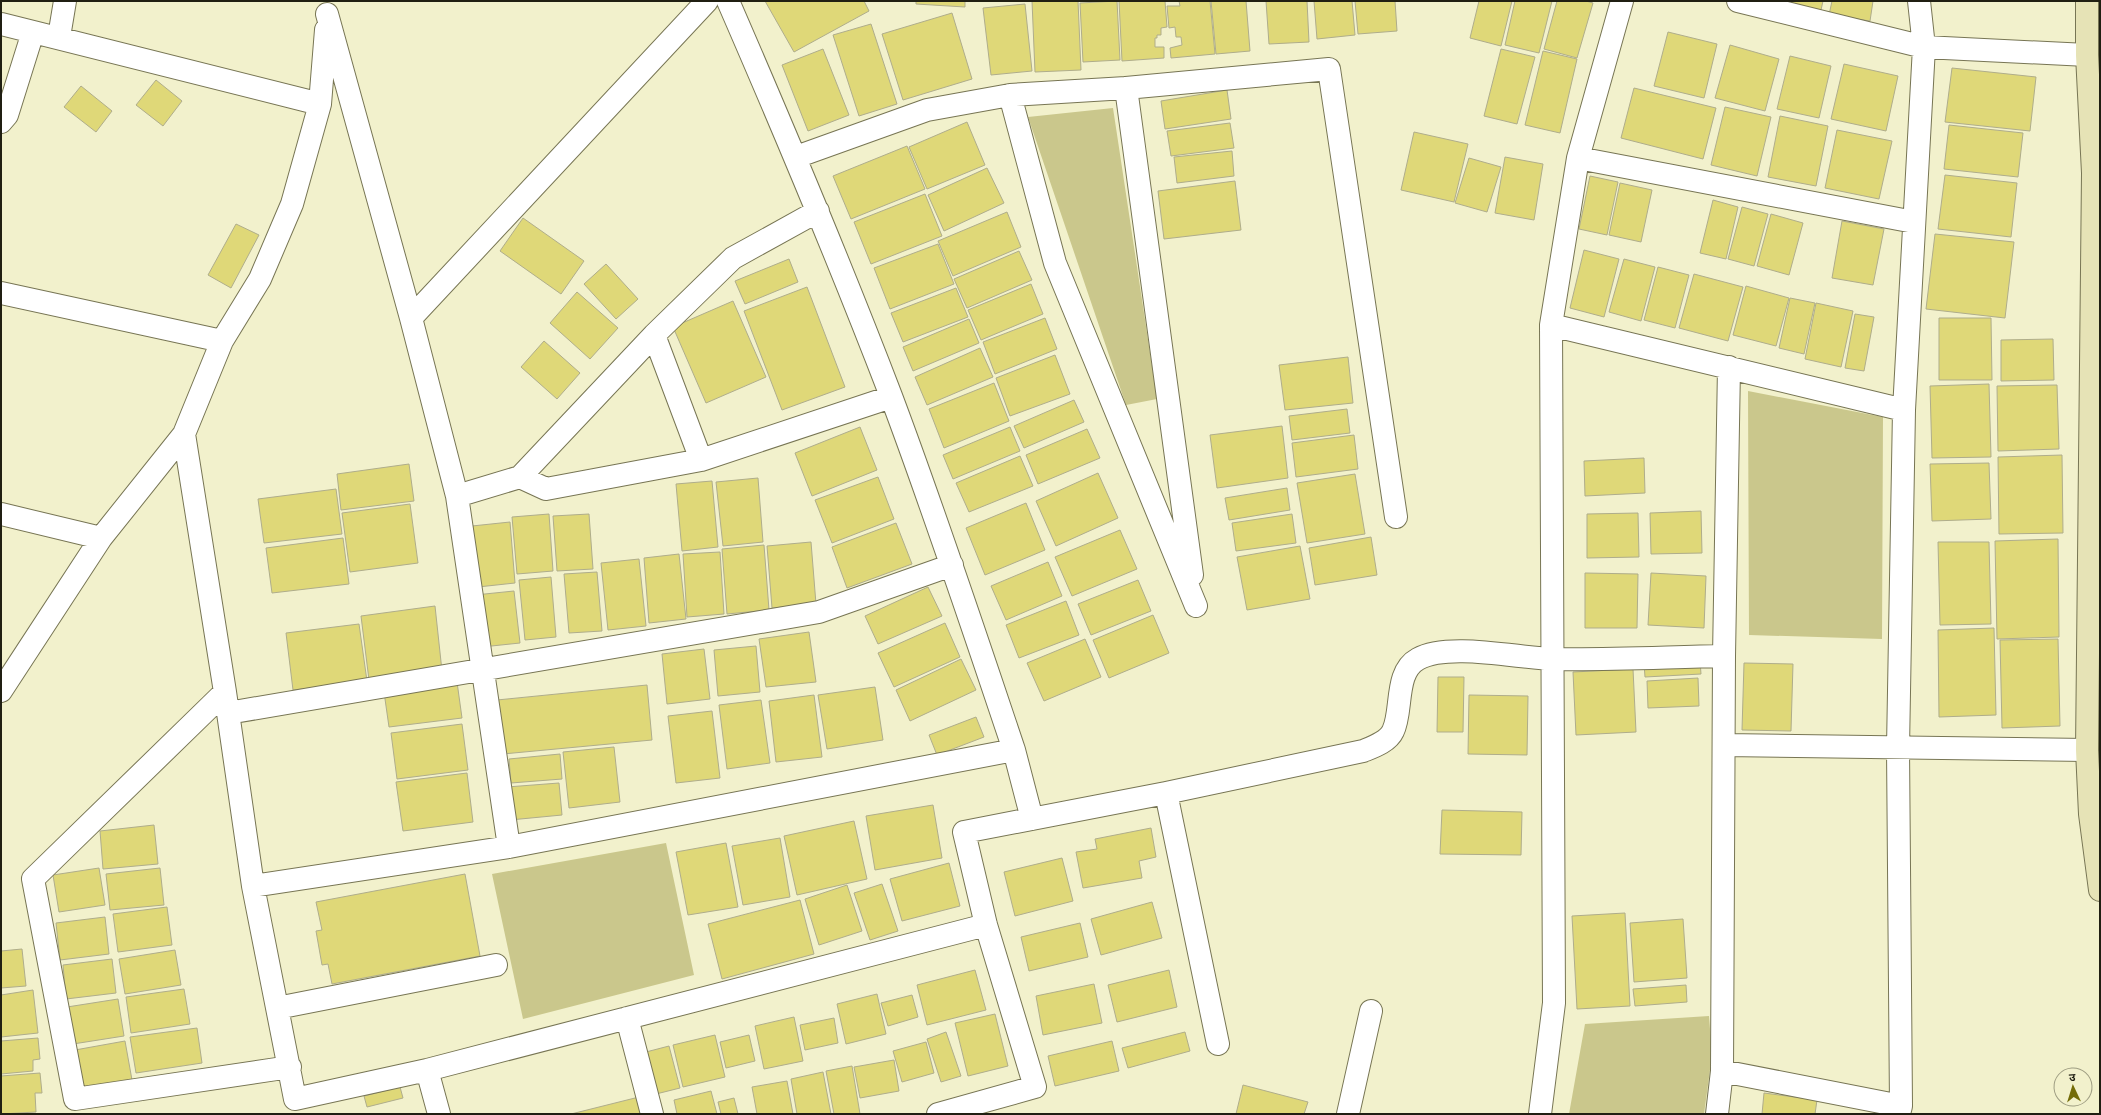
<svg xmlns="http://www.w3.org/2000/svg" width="2101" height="1115" font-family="Helvetica,'Noto Sans Devanagari',sans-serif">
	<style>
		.green { fill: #cac78c }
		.building { fill: #dfd878; stroke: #afad8b }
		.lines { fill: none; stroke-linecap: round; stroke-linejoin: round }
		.street-casing { stroke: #777554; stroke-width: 24 }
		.secondary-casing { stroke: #777554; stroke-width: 24 }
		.street { stroke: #fff; stroke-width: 22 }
		.secondary { stroke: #e6e3b6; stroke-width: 22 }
	</style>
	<rect width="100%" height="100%" fill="#f2f1cc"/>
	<path class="green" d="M1113 108 1157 399 1126 405 1028 117Z
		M1748 391 1883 417 1882 639 1749 635Z
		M666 843 694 975 523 1019 492 874Z
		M1709 1016 1712 1055 1704 1114H1569L1585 1024Z"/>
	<path class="building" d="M765 1H864L869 11 794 52Z
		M916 1H965V7L916 4Z
		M1032 1H1078L1081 70 1035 72Z
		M1117 1 1120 60 1083 62 1080 3Z
		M1119 1H1165L1167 27 1161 28V35H1157V38H1155V47H1164V58L1122 61Z
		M1179 1H1210L1215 54 1171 58 1170 48 1182 45 1181 37H1176L1175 27 1169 28 1167 6H1180Z
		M1211 1H1246L1250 51 1216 54Z
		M1266 1H1307L1309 42 1269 44Z
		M1314 1H1352L1355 35 1317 39Z
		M1355 1H1395L1397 31 1358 34Z
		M1479 1H1512L1501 46 1470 38Z
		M1515 1H1552L1539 53 1505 45Z
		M1557 1H1586L1593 3 1577 58 1544 49Z
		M1787 1H1823L1821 10 1786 3Z
		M1832 1H1873L1870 21 1829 15Z
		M1025 4 1032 71 991 75 983 8Z
		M952 13 972 79 903 100 882 34Z
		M871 24 897 104 859 116 833 35Z
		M1668 32 1717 44 1704 98 1654 86Z
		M1730 45 1779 59 1765 111 1715 98Z
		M823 49 849 115 808 131 782 65Z
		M1501 49 1535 57 1517 124 1484 116Z
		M1543 51 1577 59 1560 133 1525 125Z
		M1790 56 1831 66 1819 118 1777 109Z
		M1844 64 1898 76 1886 131 1831 119Z
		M1952 68 2036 77 2030 131 1945 122Z
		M156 80 182 101 163 126 136 105Z
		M81 86 112 111 96 132 64 107Z
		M1634 88 1716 108 1703 159 1621 138Z
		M1227 90 1231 119 1165 129 1161 101Z
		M1725 107 1771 117 1757 176 1711 165Z
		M1780 116 1828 126 1816 186 1768 177Z
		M967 122 985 165 927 189 909 147Z
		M1230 123 1234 148 1171 156 1167 131Z
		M1949 125 2023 133 2018 177 1944 169Z
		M1837 130 1892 141 1879 199 1825 188Z
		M1414 132 1468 144 1454 202 1401 190Z
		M907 146 925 189 851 219 833 176Z
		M1232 151 1234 176 1177 183 1174 157Z
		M1505 157 1543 164 1534 220 1495 213Z
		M1469 158 1501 167 1487 212 1455 203Z
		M987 168 1004 203 944 231 928 195Z
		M1945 175 2017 183 2011 237 1938 229Z
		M1590 176 1618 182 1607 235 1579 229Z
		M1235 181 1241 230 1164 239 1158 191Z
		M1620 183 1652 190 1641 242 1609 235Z
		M925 194 942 236 871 264 854 222Z
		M1713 200 1738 207 1726 259 1700 253Z
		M1742 207 1768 214 1754 266 1728 259Z
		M1007 212 1021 247 953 276 938 241Z
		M1771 214 1803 223 1789 275 1757 266Z
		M523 218 584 261 561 294 500 251Z
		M1842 221 1884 229 1873 285 1832 278Z
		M236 224 259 235 231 288 208 275Z
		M1935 234 2014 242 2005 318 1926 309Z
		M938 244 954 284 890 309 874 268Z
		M1584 250 1619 259 1604 317 1570 308Z
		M1019 251 1032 280 967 308 954 279Z
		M789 259 798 282 745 304 735 281Z
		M1624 259 1655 267 1641 321 1609 312Z
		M606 264 638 299 616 319 584 284Z
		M1658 267 1689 275 1675 328 1644 320Z
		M1694 274 1743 287 1728 341 1679 328Z
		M1031 284 1043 314 981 340 968 310Z
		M1746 286 1789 298 1776 346 1733 335Z
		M807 287 845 387 782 410 744 311Z
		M956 288 968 317 903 342 891 313Z
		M577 292 618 328 590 359 550 323Z
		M1790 298 1815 303 1804 354 1779 348Z
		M733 301 766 377 706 403 673 327Z
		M1816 303 1853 311 1841 367 1805 359Z
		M1855 314 1874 317 1864 371 1845 368Z
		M1045 318 1057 349 995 374 983 342Z
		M1939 318H1991L1992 380H1939Z
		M969 319 979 343 913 371 903 347Z
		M2053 339 2054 380 2001 381V340Z
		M544 341 580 373 557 399 521 367Z
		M980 348 993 377 927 405 915 377Z
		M1055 355 1070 394 1010 416 996 378Z
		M1348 357 1353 403 1285 410 1279 365Z
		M994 383 1009 421 944 448 929 409Z
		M1989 384 1991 457 1932 458 1930 386Z
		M2057 385 2059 449 1998 451 1997 386Z
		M1074 400 1084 422 1024 448 1014 426Z
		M1347 409 1350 433 1292 440 1289 416Z
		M1282 426 1288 478 1217 488 1210 435Z
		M860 427 877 470 812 496 795 453Z
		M1010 427 1020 451 953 479 943 455Z
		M1087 429 1100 458 1038 484 1026 455Z
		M1354 435 1358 469 1296 477 1292 443Z
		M2062 455 2063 533 1999 534 1998 457Z
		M1020 456 1033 486 969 512 956 483Z
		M1644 458 1645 493 1585 496 1584 461Z
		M1989 463 1991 519 1932 521 1930 464Z
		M409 464 414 501 341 510 337 474Z
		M1098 473 1118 518 1056 546 1036 501Z
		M1355 474 1365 534 1307 543 1297 483Z
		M878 477 894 519 832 543 815 500Z
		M758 478 763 542 723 546 716 482Z
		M712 481 718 547 682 551 676 484Z
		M1287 488 1290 510 1229 520 1225 498Z
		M336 489 342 534 264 543 258 499Z
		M1026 503 1045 550 985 575 966 528Z
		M410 504 418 563 350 572 342 513Z
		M1701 511 1702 553 1651 554 1650 513Z
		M1638 513 1639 557 1587 558V514Z
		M549 514 553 571 517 574 512 517Z
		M589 514 593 569 557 571 553 516Z
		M1292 514 1296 543 1236 551 1232 523Z
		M510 522 515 583 478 587 472 526Z
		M896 523 912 564 847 588 832 547Z
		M1120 530 1137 569 1072 596 1055 557Z
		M1371 537 1377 575 1315 585 1309 548Z
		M343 538 349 584 272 593 266 548Z
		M2058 539 2059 637 1997 639 1995 541Z
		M811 542 816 604 772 608 767 546Z
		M1938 542H1989L1991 624 1940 625Z
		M764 545 769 610 727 614 722 549Z
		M1300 546 1310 599 1247 610 1237 557Z
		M720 552 724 614 687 617 683 554Z
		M679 554 686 619 649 623 644 558Z
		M639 559 646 626 608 630 601 563Z
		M1048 562 1062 596 1006 620 991 586Z
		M597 572 602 631 569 633 564 574Z
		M1585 573 1638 574 1637 628H1585Z
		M1651 573 1706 576 1704 628 1648 625Z
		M551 577 556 637 525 640 519 580Z
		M1138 580 1151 611 1091 635 1078 604Z
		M928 587 942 616 878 644 865 616Z
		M514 591 520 643 482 647 475 595Z
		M1066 601 1079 635 1019 658 1006 625Z
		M435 606 442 671 369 680 361 616Z
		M1153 615 1169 653 1109 678 1093 640Z
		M945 623 960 657 894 687 878 653Z
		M359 624 367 681 293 690 286 633Z
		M1994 628 1996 715 1939 717 1938 630Z
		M809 632 816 682 766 687 759 639Z
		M1085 639 1101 677 1044 701 1027 663Z
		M2058 639 2060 726 2002 728 2000 640Z
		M756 646 760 692 718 696 714 650Z
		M704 649 710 699 667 704 662 654Z
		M961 659 976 690 910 721 896 690Z
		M1700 661 1701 674 1645 677 1644 664Z
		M1744 663 1793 664 1791 731 1742 730Z
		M1633 669 1636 732 1576 735 1573 672Z
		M1438 677H1464L1463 732H1437Z
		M1698 678 1699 706 1648 708 1647 681Z
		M457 682 462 718 389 727 384 692Z
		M647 685 652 740 503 754 497 700Z
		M875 687 883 740 827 749 818 695Z
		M814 695 822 757 776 762 769 701Z
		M1469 695 1528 696 1527 755 1468 754Z
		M761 700 770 763 727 769 719 705Z
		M712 711 720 778 676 783 668 716Z
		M976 717 984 737 937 755 929 735Z
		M462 724 468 770 397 779 391 733Z
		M614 747 620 802 569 808 563 752Z
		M560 754 562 779 511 783 509 759Z
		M467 773 473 822 403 831 396 782Z
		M559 783 562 815 510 820 507 787Z
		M933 805 942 858 875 870 866 816Z
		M1442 810 1522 812 1521 855 1440 854Z
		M854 821 867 879 797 895 784 836Z
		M154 825 158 864 103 869 100 831Z
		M1151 828 1156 857 1139 861 1142 878 1083 888 1076 852 1097 849 1095 839Z
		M780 838 790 897 743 905 732 846Z
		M726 843 738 907 688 915 676 852Z
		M1062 858 1073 901 1015 916 1004 872Z
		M949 863 960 906 902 921 890 879Z
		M99 868 105 905 59 912 53 875Z
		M160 868 164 905 110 910 106 874Z
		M465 874 480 956 332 984 328 964 322 965 316 931 322 930 316 902Z
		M882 884 898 931 870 940 854 893Z
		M847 885 862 931 819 945 805 899Z
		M800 900 814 954 722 979 708 924Z
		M1152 902 1162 938 1101 955 1091 919Z
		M167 907 172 945 118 952 113 914Z
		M1625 913 1630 1006 1577 1009 1572 916Z
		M105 917 109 954 60 960 56 923Z
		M1683 919 1687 978 1634 982 1630 923Z
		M1080 923 1088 957 1029 971 1021 937Z
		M22 949 26 986 1 988V951Z
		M175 950 181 985 125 994 119 959Z
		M112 959 116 993 66 999 63 965Z
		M975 970 986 1010 927 1025 917 985Z
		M1169 970 1177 1007 1117 1022 1108 985Z
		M1094 984 1102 1023 1043 1035 1036 996Z
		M1686 985 1687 1002 1635 1006 1633 989Z
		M184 989 190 1024 131 1033 126 997Z
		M33 990 38 1033 1 1037V995Z
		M877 994 886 1034 846 1044 837 1004Z
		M912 995 918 1017 888 1026 881 1003Z
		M118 999 124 1036 73 1044 67 1007Z
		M995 1014 1008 1066 968 1076 955 1023Z
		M794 1017 803 1061 764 1069 755 1026Z
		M834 1018 838 1043 805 1050 800 1025Z
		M197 1028 202 1063 136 1073 130 1037Z
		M946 1032 961 1076 941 1082 927 1039Z
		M1185 1032 1190 1051 1128 1068 1122 1048Z
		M715 1035 725 1077 683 1087 673 1045Z
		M749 1035 755 1061 726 1068 720 1042Z
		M38 1038 40 1059 33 1060V1071L1 1074V1041Z
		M125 1041 132 1080 81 1089 75 1050Z
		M1112 1041 1119 1071 1055 1086 1048 1056Z
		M926 1042 934 1073 902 1082 893 1051Z
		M669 1046 680 1088 656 1094 646 1052Z
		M894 1060 899 1091 860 1098 854 1067Z
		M852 1066 860 1114H834L826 1071Z
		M823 1072 831 1114H797L791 1079Z
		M40 1073 42 1093H35L36 1112 1 1114V1076Z
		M787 1081 793 1114H757L752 1087Z
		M1243 1085 1308 1102 1304 1114H1236Z
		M400 1087 403 1098 367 1107 364 1096Z
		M711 1091 717 1114H677L674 1100Z
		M1764 1093 1817 1100 1815 1114H1762Z
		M639 1097 643 1114H571Z
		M734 1098 738 1114H721L718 1102Z"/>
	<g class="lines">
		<g class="street-casing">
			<path id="street" d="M1738 1 1924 47 2087 55
				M327 14 411 318 457 496 509 847
				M1 24 320 104
				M59 37 65 1
				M1126 88 1192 575
				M1010 95 1055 263 1196 606
				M1 122 7 115 33 32
				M796 157 927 110 1010 95 1126 88 1329 69 1396 517
				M1578 158 1914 222
				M1 293 222 341
				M411 318 707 1
				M1551 325 1904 410
				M654 335 701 460
				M184 434 225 692 253 886 295 1099 427 1070 986 925
				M520 477 546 489 701 460 891 397
				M457 496 520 477 654 335 733 258 818 211
				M1 514 101 538
				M1 691 101 538 184 434 222 341 260 279 292 204 320 104 326 30
				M225 692 33 879 75 1099 290 1067
				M228 713 819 612 952 565
				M1724 745 2087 750
				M1014 750 1032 819
				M1166 793 1218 1044
				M253 886 509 847 1014 750C974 631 935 513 891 396 840 263 785 132 728 1
				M277 1008 496 965
				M627 1018 652 1114
				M427 1070 439 1114
				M1722 1071 1901 1106
				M938 1114 1035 1087 986 925 964 832 1166 793 1363 751C1373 747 1388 742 1393 731 1403 711 1394 672 1418 659 1448 642 1518 658 1553 659 1610 660 1667 657 1724 656
				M1348 1114 1371 1011
				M1540 1114 1554 1003 1551 325 1578 158 1622 1
				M1717 1114 1722 1071 1724 656 1729 367
				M1899 1114 1901 1106 1898 748 1904 410 1924 47 1919 1"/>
		</g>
		<g class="secondary-casing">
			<path id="secondary" d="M2087 1V55L2093 173 2087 750 2090 814 2100 890"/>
		</g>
		<use href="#street" class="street"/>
		<use href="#secondary" class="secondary"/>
	</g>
	<rect width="2101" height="1115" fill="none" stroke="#201f12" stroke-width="4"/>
	<g transform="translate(2073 1087) rotate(356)"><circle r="19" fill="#f2f1cc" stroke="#9e9d82"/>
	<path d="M0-3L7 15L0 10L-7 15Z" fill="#736c07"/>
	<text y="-6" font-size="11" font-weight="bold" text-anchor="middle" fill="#201f12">उ</text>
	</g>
</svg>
